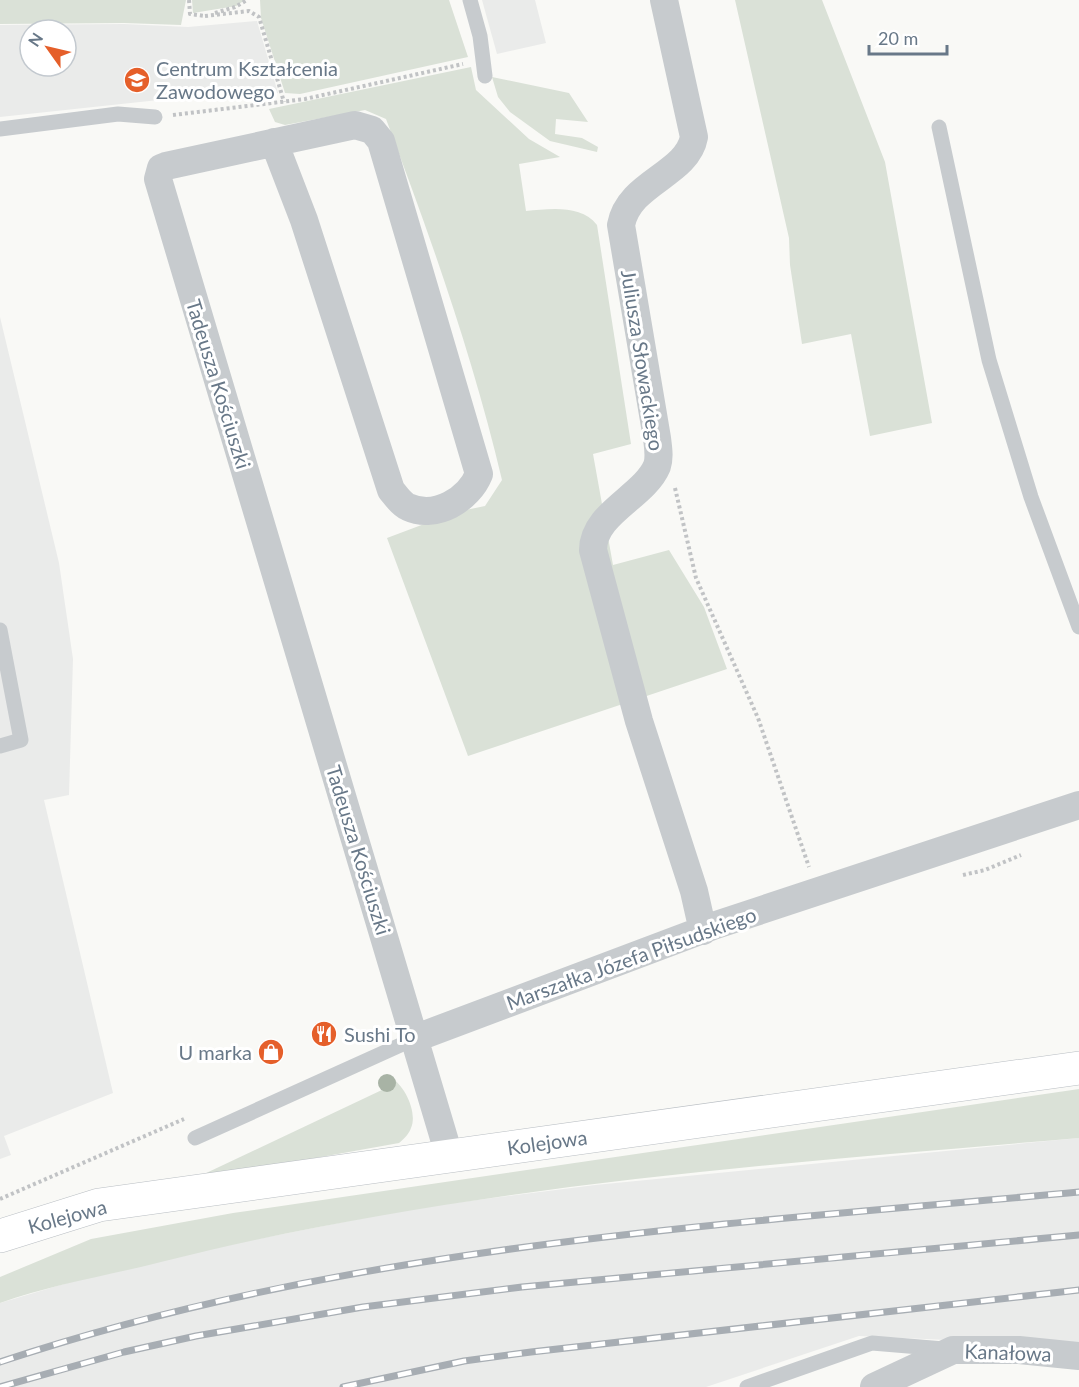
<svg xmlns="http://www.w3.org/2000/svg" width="1079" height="1387" font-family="Lato,sans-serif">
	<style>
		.built { fill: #eaebea; fill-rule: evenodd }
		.green { fill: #dae1d7 }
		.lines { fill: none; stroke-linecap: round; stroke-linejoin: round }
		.secondary-casing { stroke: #b9bec3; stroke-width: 34 }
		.path { stroke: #c1c3c5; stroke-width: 4; stroke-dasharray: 3 3; stroke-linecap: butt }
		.lane { stroke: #c7cbce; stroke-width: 15 }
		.street { stroke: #c7cbce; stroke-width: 28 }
		.secondary { stroke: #fff; stroke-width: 33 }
		.rail-casing { stroke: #a7adb3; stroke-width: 7 }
		.rail { stroke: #fff; stroke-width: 4.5; stroke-dasharray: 14; stroke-linecap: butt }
		.tree { fill: #a8b3a5 }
		.labels { text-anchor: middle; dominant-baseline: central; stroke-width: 6; stroke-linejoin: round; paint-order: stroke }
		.poi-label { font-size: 20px; fill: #687888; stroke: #fff; text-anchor: start }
		.street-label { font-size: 20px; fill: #687888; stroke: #fff }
	</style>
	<rect width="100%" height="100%" fill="#f9f9f6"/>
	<path class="built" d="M482 0H535L546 43 497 54Z
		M257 21 278 93H224L0 117V25L124 24 188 27ZM30 30H66V66H30Z
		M0 317 59 563 73 659 69 795 44 800 113 1093 4 1136 11 1155 0 1159Z
		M1079 1138V1346L859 1336 706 1387H0V1303L131 1264 414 1208 595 1185Z"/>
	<path class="green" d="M0 0H186L181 25 124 23 0 24Z
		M192 0H245L236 6 193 13Z
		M260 0H449L468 57 300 94 285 93 261 18Z
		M735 0H822L885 162 932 423 870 436 851 334 802 344 790 265 789 238Z
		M471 67 476 90 529 139 560 157 519 164 526 211C549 209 581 204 597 225L631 444 593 454 613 565 669 550 704 607 727 669 468 756 387 538 456 512 485 506 502 480C473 357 431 238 386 119L365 110 285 125 275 122 269 109Z
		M492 77 569 93 588 122 556 119 555 134 582 138 598 147 597 152 550 141 510 112 498 97Z
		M390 1077C404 1084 418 1112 411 1128 409 1134 404 1139 399 1143L203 1178 202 1175 384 1089 380 1079Z
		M1079 1089V1138C773 1164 463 1186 165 1261 111 1275 53 1284 0 1303V1277L91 1239 233 1213Z"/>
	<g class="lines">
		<g class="secondary-casing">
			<path id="secondary" d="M0 1236 99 1205 1079 1068"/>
		</g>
		<path class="path" d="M189 0 190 14 205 16
			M215 13 235 7 247 0
			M205 16 249 11 259 17 284 102
			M173 115 305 99 463 64
			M675 488 696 578 758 718 809 867
			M963 875 985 870 1021 855
			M0 1199 184 1119"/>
		<path class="lane" d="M470 0 480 36 485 76
			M939 127 989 360 1031 497 1079 627
			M0 129 118 114 155 117
			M0 630 21 740 0 746
			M195 1138 416 1038
			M747 1387 872 1343 944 1349"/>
		<path class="street" d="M664 0 694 137C687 175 629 182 621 225L657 438C658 447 660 457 657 466 644 497 593 513 593 550L639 721 694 891 703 931
			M274 142 304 220 391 490C396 496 401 504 408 507 436 520 469 499 479 474L381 141 372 130 355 125 166 166 161 168 158 179 449 1155
			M416 1038 716 925 1079 805
			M874 1387 953 1350H1019L1079 1356"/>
		<use href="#secondary" class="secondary"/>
		<g class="rail-casing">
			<path id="rail" d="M0 1362C348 1246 716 1225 1079 1192
				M0 1387 124 1352 196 1336 363 1307 522 1287 1079 1235
				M343 1387 464 1361 531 1352 1079 1290"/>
		</g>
		<use href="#rail" class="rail"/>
	</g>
	<circle class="tree" cx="387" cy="1083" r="9"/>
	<defs>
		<g id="school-disc" transform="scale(1.35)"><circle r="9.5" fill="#e55f2a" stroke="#fff"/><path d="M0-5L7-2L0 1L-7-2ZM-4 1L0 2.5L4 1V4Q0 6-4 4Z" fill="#fff"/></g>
		<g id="restaurant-disc" transform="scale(1.35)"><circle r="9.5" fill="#e55f2a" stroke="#fff"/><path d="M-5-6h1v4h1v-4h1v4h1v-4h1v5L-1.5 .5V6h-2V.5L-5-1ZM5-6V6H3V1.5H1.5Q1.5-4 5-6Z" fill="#fff"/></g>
		<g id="shop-disc" transform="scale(1.35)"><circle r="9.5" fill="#e55f2a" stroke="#fff"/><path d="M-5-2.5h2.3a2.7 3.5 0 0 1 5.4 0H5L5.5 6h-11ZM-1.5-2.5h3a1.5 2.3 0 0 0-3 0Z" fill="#fff"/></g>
	</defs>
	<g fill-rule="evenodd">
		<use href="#school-disc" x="137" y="80"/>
		<use href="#restaurant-disc" x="324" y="1034"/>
		<use href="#shop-disc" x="271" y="1052"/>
	</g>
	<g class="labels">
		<g class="poi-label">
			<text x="156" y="68">Centrum Kształcenia<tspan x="156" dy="23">Zawodowego</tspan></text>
			<text x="344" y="1034">Sushi To</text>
			<text x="252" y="1052" text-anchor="end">U marka</text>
		</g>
		<g class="street-label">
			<text transform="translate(643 360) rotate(81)">Juliusza Słowackiego</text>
			<text transform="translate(219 384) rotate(73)">Tadeusza Kościuszki</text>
			<text transform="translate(359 850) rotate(73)">Tadeusza Kościuszki</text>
			<text transform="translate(631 958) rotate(-20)">Marszałka Józefa Piłsudskiego</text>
			<text transform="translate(547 1142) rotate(-8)">Kolejowa</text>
			<text transform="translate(67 1216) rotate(-15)">Kolejowa</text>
			<text transform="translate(1008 1352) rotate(2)">Kanałowa</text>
		</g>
	</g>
	<g transform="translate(48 48) rotate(304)"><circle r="28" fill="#ffffff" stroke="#c3c9cf" stroke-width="1.5"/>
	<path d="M0-4.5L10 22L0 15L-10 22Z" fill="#e55f2a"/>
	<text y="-9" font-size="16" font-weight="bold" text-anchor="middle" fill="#687888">N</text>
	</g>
	<path d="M869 45v9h78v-9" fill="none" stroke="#687888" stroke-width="3"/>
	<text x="878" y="45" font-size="18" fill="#687888" stroke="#ffffff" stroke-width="4.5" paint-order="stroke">20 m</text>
</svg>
